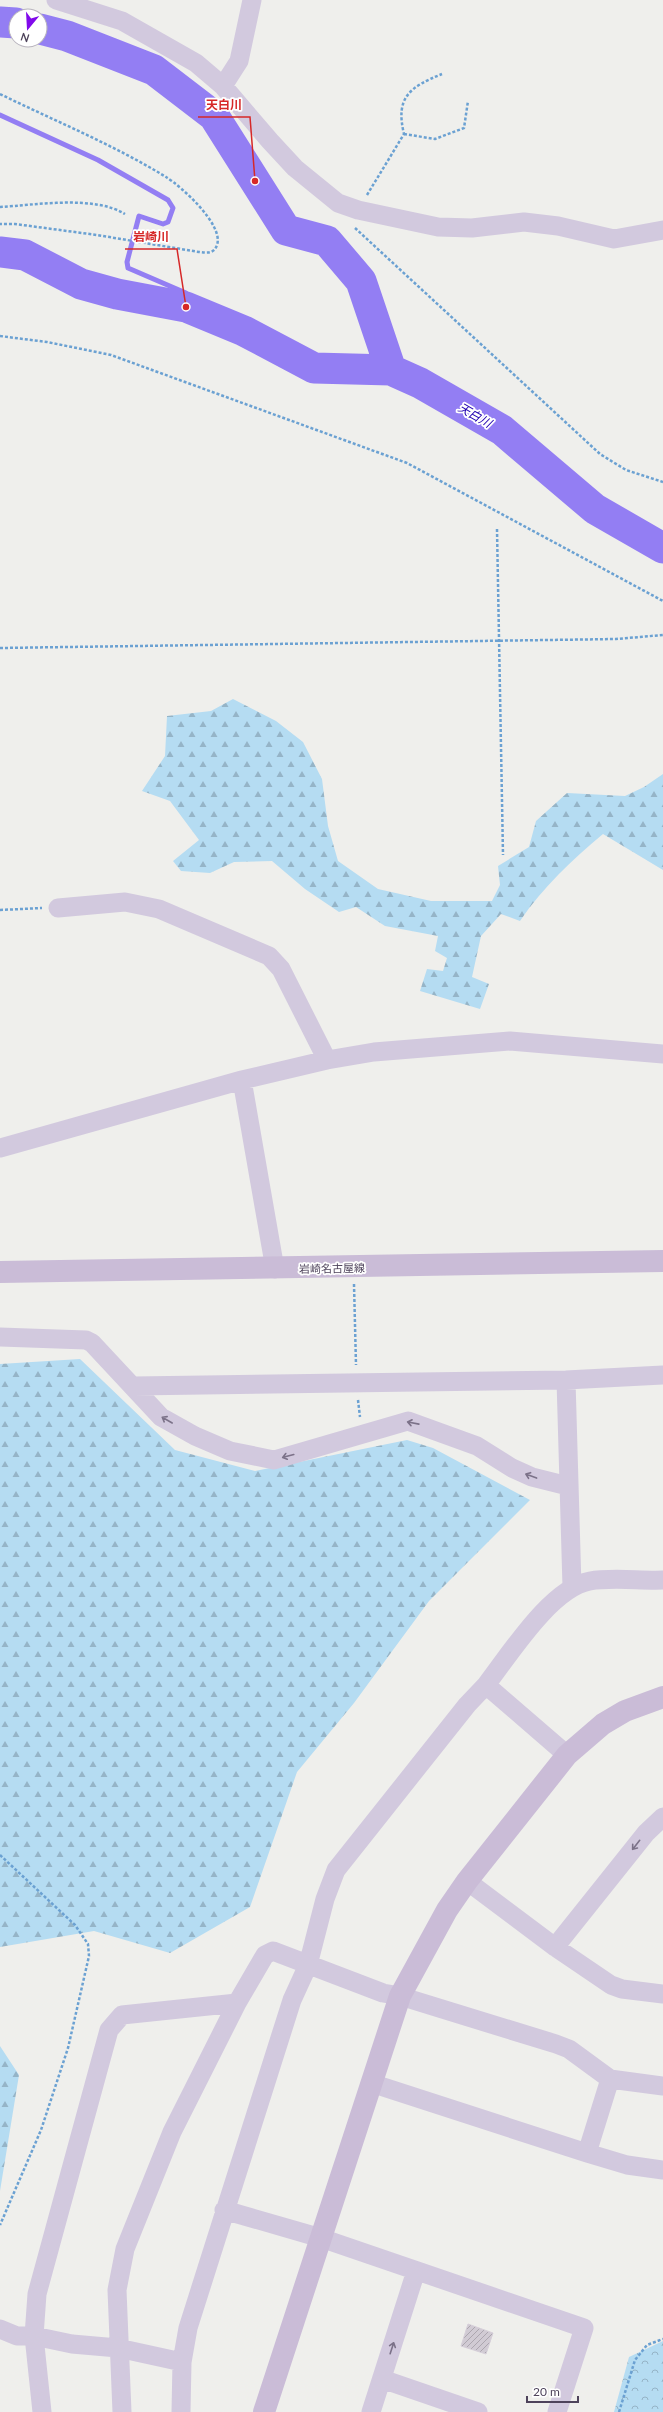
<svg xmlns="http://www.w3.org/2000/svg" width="663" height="2412" font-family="Lato,'Noto Sans JP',sans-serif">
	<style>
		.forest { fill: url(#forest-firs) }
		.park { fill: url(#park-crowns) }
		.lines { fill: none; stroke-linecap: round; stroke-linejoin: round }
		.stream { stroke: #937ef3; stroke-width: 5 }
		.river { stroke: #937ef3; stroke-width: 31 }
		.building { fill: url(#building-hatch); stroke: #d6cfd9 }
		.path { stroke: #6ba1d2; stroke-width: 2.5; stroke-dasharray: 3 2; stroke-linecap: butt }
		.street { stroke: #d2c9de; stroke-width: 19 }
		.secondary { stroke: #cabcd7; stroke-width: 22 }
		.oneway { stroke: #7c7289 }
		.labels { text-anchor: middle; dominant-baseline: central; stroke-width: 3.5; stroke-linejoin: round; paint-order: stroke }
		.street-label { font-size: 11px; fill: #4e435b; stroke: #fff }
		.water-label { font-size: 12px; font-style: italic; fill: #2001b0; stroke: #fff }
		.leader { fill: none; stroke: #d62828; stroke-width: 1.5 }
		.callout-dot { fill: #d62828; stroke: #fff; stroke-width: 1.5 }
		.callout-label { font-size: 12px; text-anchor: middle; font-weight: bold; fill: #d62828; stroke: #fff; stroke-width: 3.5; stroke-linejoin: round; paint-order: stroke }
	</style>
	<defs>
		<pattern id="forest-firs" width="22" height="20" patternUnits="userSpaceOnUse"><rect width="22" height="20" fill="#b5dcf2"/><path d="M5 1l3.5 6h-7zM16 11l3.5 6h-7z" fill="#95b4c7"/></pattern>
		<pattern id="park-crowns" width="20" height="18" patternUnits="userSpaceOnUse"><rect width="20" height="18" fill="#b5dcf2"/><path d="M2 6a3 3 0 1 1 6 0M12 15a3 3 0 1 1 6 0" fill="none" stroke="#95b4c7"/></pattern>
		<pattern id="building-hatch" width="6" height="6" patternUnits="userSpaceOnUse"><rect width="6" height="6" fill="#d1cbd4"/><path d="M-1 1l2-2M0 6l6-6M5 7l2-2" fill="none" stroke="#aca6af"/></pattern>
	</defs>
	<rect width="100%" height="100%" fill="#efefec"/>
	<path class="forest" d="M233 699 276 721 303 742 322 779 328 826 338 861 378 889 431 901H492L500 885 498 866 529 847 536 821 567 793 625 796 644 787 663 774V870L603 834C572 860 543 887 520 921L501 914 481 936 472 977 489 984 480 1009 420 991 427 969 443 971 447 958 435 951 438 936 385 926 356 907 339 912 305 889 272 861 234 862 210 873 181 871 173 861 199 840 170 801 142 791 165 756 167 716 211 711Z
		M80 1359 175 1450 255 1471 407 1440 433 1448 530 1500 429 1601 354 1703 297 1772 250 1907 170 1953 94 1931 0 1947V1364Z
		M0 2046 19 2075 0 2191Z"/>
	<path class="park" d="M663 2341V2412H614L629 2357Z"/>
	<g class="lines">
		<path class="stream" d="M0 115 98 160 168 200 173 208 168 222 163 224 139 216 127 262 128 268 186 293V307"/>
		<path class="river" d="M0 22 16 23
			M40 29 67 36 154 70 214 116 286 230 327 241 361 281 391 370
			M0 252 25 255 81 284 117 294 186 307 244 331 314 368 391 370 420 383 502 430 595 509 663 548"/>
	</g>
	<path class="building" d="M468 2324 493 2333 486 2354 461 2346Z"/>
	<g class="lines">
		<path class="path" d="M0 94C55 121 114 145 166 177 182 187 224 225 217 245 214 254 207 253 199 252L97 235 15 224H0
			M404 134 435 139 464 128 468 101
			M367 195 404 134C395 97 410 87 442 74
			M0 207C36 205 94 195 125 214
			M355 228 600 454 626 470 663 482
			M0 336 47 342 111 355 407 463 663 601
			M497 529 503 855
			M0 648 616 639 663 635
			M0 910 42 908
			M354 1284 356 1365
			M358 1400 360 1417
			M0 1855 75 1925 88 1944 89 1956 68 2048 41 2130 0 2225
			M619 2412 635 2360 647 2345 663 2339"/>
		<path class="street" d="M56 0 122 21 196 63 223 86 270 141 295 168 338 203 358 210 438 227 472 228 524 222 558 226 614 239 663 230
			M223 86 239 61 252 0
			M58 908 125 902 159 909 269 956 281 969 327 1060
			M242 1080 275 1269
			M0 1148 242 1080 327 1060 374 1052 510 1041 663 1054
			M0 1337 86 1340 92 1343 161 1417 195 1436 230 1451 274 1460 408 1421 477 1446 512 1468 532 1477 568 1486
			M566 1380 572 1587
			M134 1386 566 1380 663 1375
			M567 1755 486 1685C510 1654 551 1588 590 1581 611 1577 641 1581 663 1580
			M467 1881 555 1947 611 1985 622 1989 663 1994
			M555 1947 646 1833 663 1817
			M371 2083 587 2153 627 2165 663 2170
			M587 2153 610 2079
			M224 2210 321 2238 584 2328 557 2412
			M0 2329 17 2336H34L72 2344 118 2348 182 2362
			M382 2379 478 2412
			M42 2412 34 2336 37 2294 109 2030 122 2015 237 2003
			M122 2412 117 2290 125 2249 172 2132 237 2003 265 1955 273 1951 383 1993 400 1996 556 2044 569 2049 610 2079 663 2086
			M181 2412 182 2362 188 2328 292 2000 308 1965 325 1899 336 1870 467 1705 486 1685
			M371 2412 416 2271"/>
		<path class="secondary" d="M0 1272 663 1261
			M264 2412 400 1996 447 1910 467 1881 567 1755 603 1724 625 1711 663 1697"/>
	</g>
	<defs><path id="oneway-shaft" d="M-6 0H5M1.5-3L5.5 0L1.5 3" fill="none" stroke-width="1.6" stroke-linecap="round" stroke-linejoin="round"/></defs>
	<g class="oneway">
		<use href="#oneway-shaft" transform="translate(167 1420) rotate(-150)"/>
		<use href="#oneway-shaft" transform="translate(413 1423) rotate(-169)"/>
		<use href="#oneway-shaft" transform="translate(288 1456) rotate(165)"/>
		<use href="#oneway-shaft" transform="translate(531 1476) rotate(-160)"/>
		<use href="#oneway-shaft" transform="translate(636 1845) rotate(128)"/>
		<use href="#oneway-shaft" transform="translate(392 2348) rotate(-72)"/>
	</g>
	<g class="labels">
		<g class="street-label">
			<text transform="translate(332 1268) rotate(-1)">岩崎名古屋線</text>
		</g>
		<g class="water-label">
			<text transform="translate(475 415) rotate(30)">天白川</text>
		</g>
	</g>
	<path class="leader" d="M255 181L250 117H198M186 307L177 249H125"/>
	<g class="callout-dot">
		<circle cx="255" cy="181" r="4"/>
		<circle cx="186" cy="307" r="4"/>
	</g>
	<g class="callout-label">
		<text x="224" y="109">天白川</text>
		<text x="151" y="241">岩崎川</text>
	</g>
	<g transform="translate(28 28) rotate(198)"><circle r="19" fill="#ffffff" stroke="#b8b4bd"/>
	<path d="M0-3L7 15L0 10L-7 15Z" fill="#810aeb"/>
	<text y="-6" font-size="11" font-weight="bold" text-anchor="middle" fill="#4e435b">N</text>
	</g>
	<path d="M527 2396v6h51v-6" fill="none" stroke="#4e435b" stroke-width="2"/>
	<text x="533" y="2396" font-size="12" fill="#4e435b" stroke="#ffffff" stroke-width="3" paint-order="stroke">20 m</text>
</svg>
